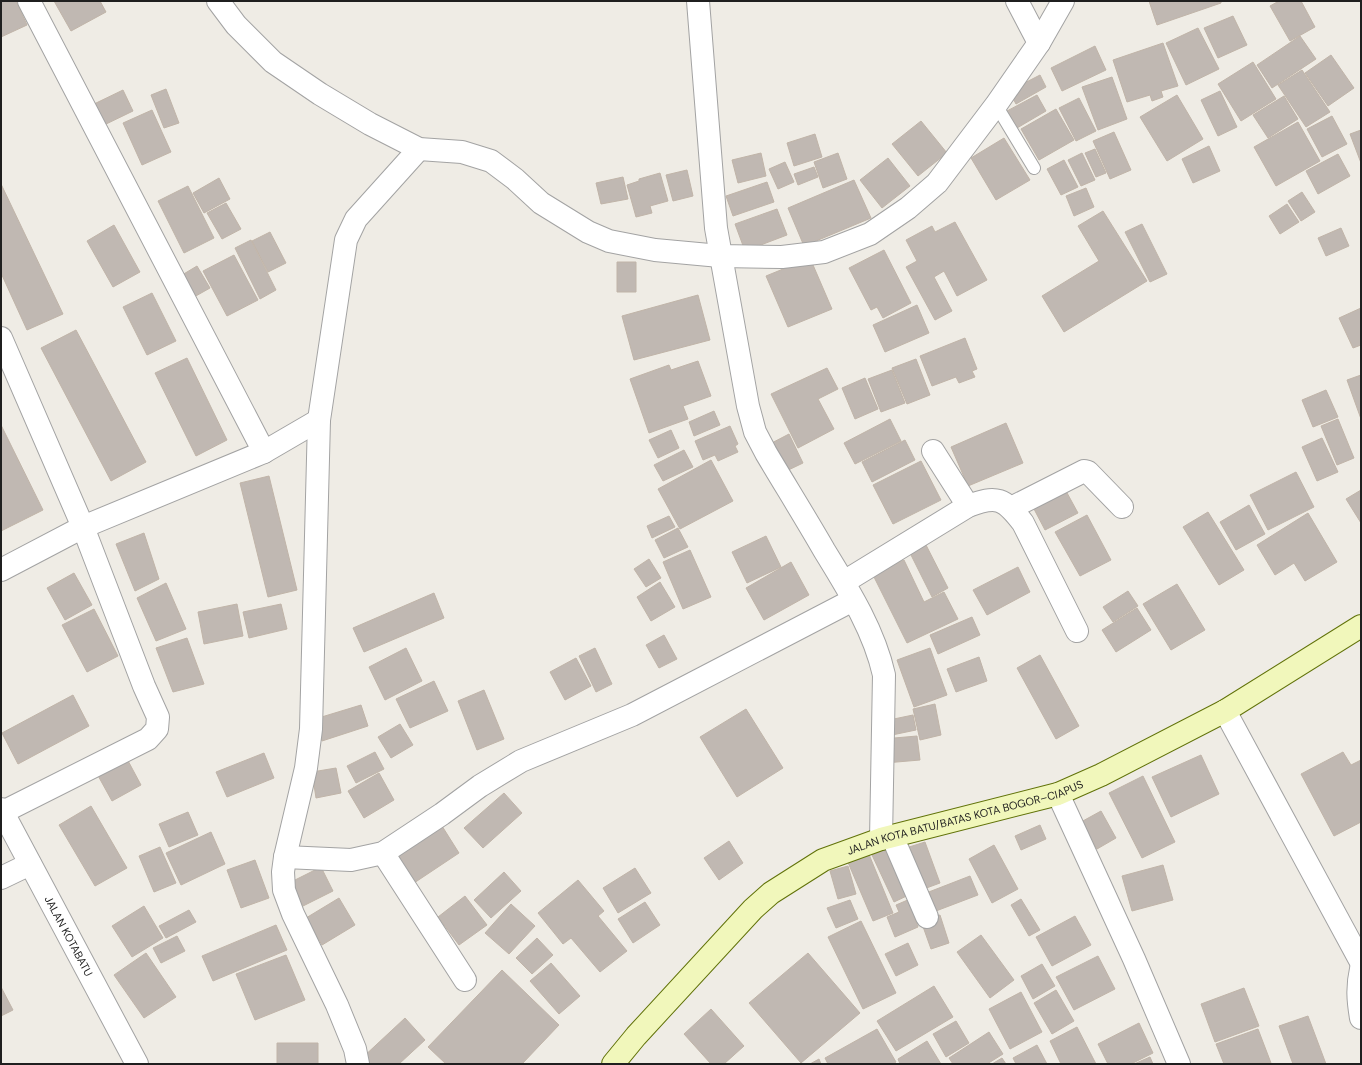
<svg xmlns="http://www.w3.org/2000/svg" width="1362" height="1065" font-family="'DM Sans',sans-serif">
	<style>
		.building { fill: #c0b8b2; stroke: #c0b4a8 }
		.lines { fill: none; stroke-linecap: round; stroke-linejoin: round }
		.service-casing { stroke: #a3a3a3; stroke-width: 14 }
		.minor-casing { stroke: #a3a3a3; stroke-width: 24 }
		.secondary-casing { stroke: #617209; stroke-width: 24 }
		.service { stroke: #fff; stroke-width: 12 }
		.minor { stroke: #fff; stroke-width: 22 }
		.secondary { stroke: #f1f7bb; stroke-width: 22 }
		.labels { text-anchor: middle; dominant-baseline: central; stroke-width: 4; stroke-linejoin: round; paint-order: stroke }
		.street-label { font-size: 11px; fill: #1f1f1f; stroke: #fff }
	</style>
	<rect width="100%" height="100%" fill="#efece5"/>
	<path class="building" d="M1 1H16L27 25 1 37Z
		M54 1H100L106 12 71 31Z
		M1149 1H1221V3L1157 25Z
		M1279 1H1301L1315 27 1290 41 1270 6Z
		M1233 16 1247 45 1218 58 1204 28Z
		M1198 28 1219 69 1186 85 1166 43Z
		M1300 36 1316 59 1272 88 1257 65Z
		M1163 43 1178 86 1161 91 1163 97 1152 101 1150 95 1127 102 1113 60Z
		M1095 46 1106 70 1062 91 1051 68Z
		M1331 55 1354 88 1328 106 1305 73Z
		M1253 62 1276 99 1241 121 1218 84Z
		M1302 70 1330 112 1306 127 1278 85Z
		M1040 75 1046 87 1016 104 1009 91Z
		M1112 77 1127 119 1098 130 1082 87Z
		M166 89 179 123 164 128 151 95Z
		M123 90 133 111 102 126 92 105Z
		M1220 91 1237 127 1218 136 1201 100Z
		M1037 95 1046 111 1017 128 1007 111Z
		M1177 95 1203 139 1167 161 1140 117Z
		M1284 96 1298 119 1268 138 1253 115Z
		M1079 98 1096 131 1076 141 1059 108Z
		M1056 109 1074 140 1039 160 1021 129Z
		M152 110 171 152 142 165 123 123Z
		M1332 116 1347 144 1322 157 1307 129Z
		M921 121 947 153 918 176 892 144Z
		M1298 122 1320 161 1276 186 1254 147Z
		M1361 130V163L1350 134Z
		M1114 132 1131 170 1110 179 1093 141Z
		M815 134 822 157 794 166 787 143Z
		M1004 138 1030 180 996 200 971 158Z
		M1209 146 1220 171 1193 183 1182 159Z
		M1095 149 1106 173 1096 177 1085 153Z
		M761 153 766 176 738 183 732 160Z
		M838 153 847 179 823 188 814 162Z
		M1082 153 1095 180 1081 186 1068 160Z
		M1338 154 1350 176 1318 194 1306 171Z
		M888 158 910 186 882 208 860 180Z
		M1064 160 1078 187 1061 195 1047 169Z
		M785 162 794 182 778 189 769 169Z
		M814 167 818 177 798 185 794 174Z
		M687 170 693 196 673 201 666 175Z
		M660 173 668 201 650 206 652 213 636 217 627 185 639 181V179Z
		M623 177 628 199 601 204 596 183Z
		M219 178 230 199 204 213 193 193Z
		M854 180 871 218 804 246 788 208Z
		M767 182 774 202 733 216 726 196Z
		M1 184 63 314 27 330 1 273Z
		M188 186 214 238 184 253 158 201Z
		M1086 188 1094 207 1074 216 1066 196Z
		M1302 192 1315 212 1301 221 1288 201Z
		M226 203 241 229 222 239 207 213Z
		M1287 204 1299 222 1280 234 1269 216Z
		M777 209 787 235 745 251 735 224Z
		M1103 211 1147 281 1064 332 1042 296 1099 261 1078 226Z
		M955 222 987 280 957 296 944 271 934 277 952 311 935 320 906 267 917 261 906 240 932 226 935 232Z
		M1142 224 1167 274 1150 282 1125 232Z
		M114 225 140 272 113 287 87 241Z
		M1341 228 1349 246 1326 256 1318 238Z
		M270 232 286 263 268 272 252 241Z
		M251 240 276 290 260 299 235 248Z
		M884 250 911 303 883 318 877 307 871 310 849 268Z
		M234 255 258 300 227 316 203 271Z
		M810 258 832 309 788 327 766 276Z
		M617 262H636V292H617Z
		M197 266 210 288 194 297 182 275Z
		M152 293 176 341 147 355 123 307Z
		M698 295 710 340 634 360 622 316Z
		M917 305 929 333 885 352 873 325Z
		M1361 308V345L1353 348 1339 318Z
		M76 330 146 462 111 481 41 348Z
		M965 338 977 369 972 371 975 377 959 383 956 377 932 386 920 356Z
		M187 358 227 440 196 456 155 373Z
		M916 359 930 395 907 404 892 368Z
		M698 361 711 396 683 406 688 419 649 433 630 379 669 365 671 370Z
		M827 368 838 389 818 399 834 429 798 448 771 394Z
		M892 370 905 403 881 412 868 379Z
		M1361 375V419L1347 380Z
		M865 378 878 409 855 419 842 388Z
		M1326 390 1338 417 1313 427 1302 400Z
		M714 411 720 425 694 436 689 422Z
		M890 419 901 441 855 464 844 443Z
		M1338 419 1354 458 1337 465 1321 426Z
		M1006 423 1023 463 968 486 951 447Z
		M1 425 43 510 1 531Z
		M730 426 738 444 735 446 738 452 718 461 715 455 703 460 695 441Z
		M671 430 679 448 658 458 649 440Z
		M789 434 803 463 780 474 766 446Z
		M1322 438 1338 472 1317 481 1302 447Z
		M905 440 915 460 872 482 862 462Z
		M684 450 693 467 663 481 654 465Z
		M711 460 733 501 680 529 658 489Z
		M921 461 941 500 893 524 873 485Z
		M1296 472 1314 507 1268 530 1250 495Z
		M269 476 297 590 268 597 240 483Z
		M1361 490V523L1346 499Z
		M1066 491 1078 513 1045 530 1034 509Z
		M1249 505 1265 534 1236 550 1220 522Z
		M1208 512 1244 570 1219 585 1183 527Z
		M1308 513 1337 562 1305 581 1294 563 1275 575 1257 545Z
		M1087 515 1111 560 1080 576 1055 532Z
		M669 516 675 527 652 538 647 526Z
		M678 528 688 547 664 558 655 540Z
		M144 533 159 579 135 591 116 544Z
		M766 536 781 567 747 583 732 552Z
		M926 545 948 588 932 597 910 553Z
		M690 550 711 597 683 609 663 562Z
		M649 559 661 578 646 587 634 569Z
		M904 560 924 602 944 592 958 619 907 643 873 575Z
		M791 562 809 595 764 620 746 588Z
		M1018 567 1030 592 987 615 973 590Z
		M74 573 92 605 65 620 47 588Z
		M660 582 675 607 651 621 637 597Z
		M166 583 186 629 156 641 137 598Z
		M1177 584 1205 630 1171 650 1143 604Z
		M1128 591 1138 606 1113 622 1103 607Z
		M434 593 444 618 364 652 353 628Z
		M237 604 243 636 204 644 198 612Z
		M281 604 287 629 249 638 243 612Z
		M1137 608 1151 630 1116 652 1102 630Z
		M94 609 118 656 87 672 62 625Z
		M972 617 980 635 938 654 930 635Z
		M664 635 677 659 659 668 646 645Z
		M187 638 204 684 173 692 156 648Z
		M406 648 422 681 385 700 369 667Z
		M595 648 612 684 596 692 579 656Z
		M930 648 947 695 914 707 897 660Z
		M1040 655 1079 726 1056 739 1017 668Z
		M979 657 987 681 956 692 947 669Z
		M576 658 591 686 565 700 550 672Z
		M434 681 448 711 410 728 396 699Z
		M484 690 504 739 477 750 458 701Z
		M73 695 89 726 18 764 2 733Z
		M935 704 941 735 920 740 913 709Z
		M361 705 368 726 322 741 315 719Z
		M746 709 783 768 737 797 700 737Z
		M913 715 916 730 892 735 889 720Z
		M400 724 413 745 391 758 378 737Z
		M917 736 920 760 885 763 883 739Z
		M375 752 384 769 356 783 347 766Z
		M1343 752 1351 765 1361 760V822L1334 836 1301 774Z
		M264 753 274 778 227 797 216 772Z
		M1201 755 1219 794 1171 817 1152 777Z
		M126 757 141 785 112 801 96 772Z
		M336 768 341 793 316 798 312 772Z
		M379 773 394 800 364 818 348 791Z
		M1143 776 1175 842 1142 858 1109 793Z
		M504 793 522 813 483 848 464 828Z
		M91 806 127 868 95 886 59 825Z
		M1101 811 1116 838 1097 849 1081 822Z
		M188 812 198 835 169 847 159 824Z
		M1040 825 1046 839 1021 850 1015 836Z
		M442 826 459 853 414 883 397 855Z
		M211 832 225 864 181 885 166 853Z
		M729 841 743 863 719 880 704 858Z
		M925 842 940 883 921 890 906 848Z
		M893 845 915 892 894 902 872 855Z
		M994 845 1018 889 992 903 969 859Z
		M160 847 176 883 154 892 139 856Z
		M868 852 893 913 873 921 847 860Z
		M255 860 269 898 241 908 227 870Z
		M1163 865 1173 900 1132 911 1122 876Z
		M848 866 856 894 838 899 830 871Z
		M321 867 333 891 303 906 291 882Z
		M635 868 651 893 618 913 603 888Z
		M504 872 521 891 491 918 474 900Z
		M970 876 978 895 928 914 921 895Z
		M578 880 604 911 598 916 627 951 600 972 571 938 563 944 538 913Z
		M465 896 487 925 459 945 438 917Z
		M917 896 925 914 915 919 918 927 895 937 887 917 899 912 896 905Z
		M339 898 355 925 322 945 306 918Z
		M1021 899 1040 930 1029 936 1011 905Z
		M850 900 858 919 836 928 827 908Z
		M645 902 660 925 633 943 618 919Z
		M511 904 535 926 509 954 485 933Z
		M144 906 163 938 132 957 112 926Z
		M189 910 196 922 166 938 159 926Z
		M940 915 949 943 931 949 921 921Z
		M1075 916 1091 945 1052 966 1036 937Z
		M861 921 896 993 863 1009 828 937Z
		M276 925 287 950 213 981 202 956Z
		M981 935 1014 980 990 998 957 952Z
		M177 936 185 951 161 963 153 948Z
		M537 938 553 955 532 974 516 958Z
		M908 943 918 965 896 976 885 954Z
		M146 953 176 997 144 1018 114 975Z
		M808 953 860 1013 801 1063 749 1003Z
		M286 955 305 1000 255 1020 236 974Z
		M1098 956 1115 989 1074 1010 1056 977Z
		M551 963 580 996 559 1014 530 981Z
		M1042 964 1055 986 1033 999 1021 976Z
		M502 970 559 1025 522 1064H446L428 1047Z
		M934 986 953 1017 896 1051 877 1021Z
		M1 987 13 1010 1 1016Z
		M1244 988 1259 1026 1215 1042 1201 1004Z
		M1056 990 1074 1021 1052 1034 1034 1003Z
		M1021 992 1042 1032 1010 1049 989 1009Z
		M711 1009 744 1046 724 1064H711L684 1034Z
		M1308 1016 1326 1064H1293L1279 1026Z
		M405 1018 425 1040 399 1064H366L361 1059Z
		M956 1021 969 1043 946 1057 933 1034Z
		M1139 1023 1153 1053 1131 1064H1108L1098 1044Z
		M1077 1027 1096 1064H1061L1050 1041Z
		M877 1029 896 1062 893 1064H828L825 1058Z
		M1258 1029 1271 1063 1224 1064 1216 1044Z
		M989 1032 1003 1054 987 1064H953L949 1058Z
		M927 1041 941 1064H900L898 1059Z
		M277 1043H318V1064H277Z
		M1037 1045 1047 1064H1016L1013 1058Z
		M1150 1057 1153 1064H1134Z
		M1002 1058 1006 1064H992Z
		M819 1059 821 1064H810Z"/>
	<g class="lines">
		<g class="service-casing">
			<path id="service" d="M996 105 1034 168"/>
		</g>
		<g class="minor-casing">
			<g id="minor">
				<path d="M29 1 264 452"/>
				<path d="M218 1 236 25 273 62 320 94 370 124 419 149 462 152 491 161 515 179 541 203 588 232 609 241 655 250 720 256 782 257 824 252 870 234 908 208 937 183 996 105 1039 43 1063 1"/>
				<path d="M698 1 716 228 748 406 755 432 766 453C785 485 805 517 824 550 848 589 874 630 884 675L881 839"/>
				<path d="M1017 1 1039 43"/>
				<path d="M1 338 83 527 144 686 158 717 157 729 148 739 3 812"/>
				<path d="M933 451 968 506"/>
				<path d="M1011 508 1084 471 1088 472 1122 507"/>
				<path d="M1 570 83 527 264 452 319 420"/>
				<path d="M844 582 968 506C997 495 1004 498 1023 523L1077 631"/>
				<path d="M1225 711 1361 962"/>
				<path d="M1058 794 1134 959 1179 1064"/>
				<path id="s1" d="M1 809 137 1064"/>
				<path d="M892 836 927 917"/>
				<path d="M383 853 465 980"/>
				<path d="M285 857 351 860 383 853 442 814 480 786 521 761 632 715 853 600"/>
				<path d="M1 878 30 864"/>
				<path d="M1361 969C1357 987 1358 1000 1361 1018"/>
				<path d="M358 1064 355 1049 337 1005 293 914 284 890 283 872 285 857 306 768 311 729 319 420 346 240 356 219 419 149"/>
			</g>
		</g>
		<g class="secondary-casing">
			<g id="secondary">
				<path id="s2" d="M613 1064 636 1036 753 909 771 893 823 860 881 839 1058 794 1101 775 1225 711 1361 626"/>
			</g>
		</g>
		<use href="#service" class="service"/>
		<use href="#minor" class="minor"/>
		<use href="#secondary" class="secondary"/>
	</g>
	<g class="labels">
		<g class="street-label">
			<text stroke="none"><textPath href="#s2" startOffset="443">JALAN KOTA BATU/BATAS KOTA BOGOR–CIAPUS</textPath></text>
			<text stroke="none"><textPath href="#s1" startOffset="144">JALAN KOTABATU</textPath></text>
		</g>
	</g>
	<rect width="1362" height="1065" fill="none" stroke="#1f1f1f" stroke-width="4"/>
</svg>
